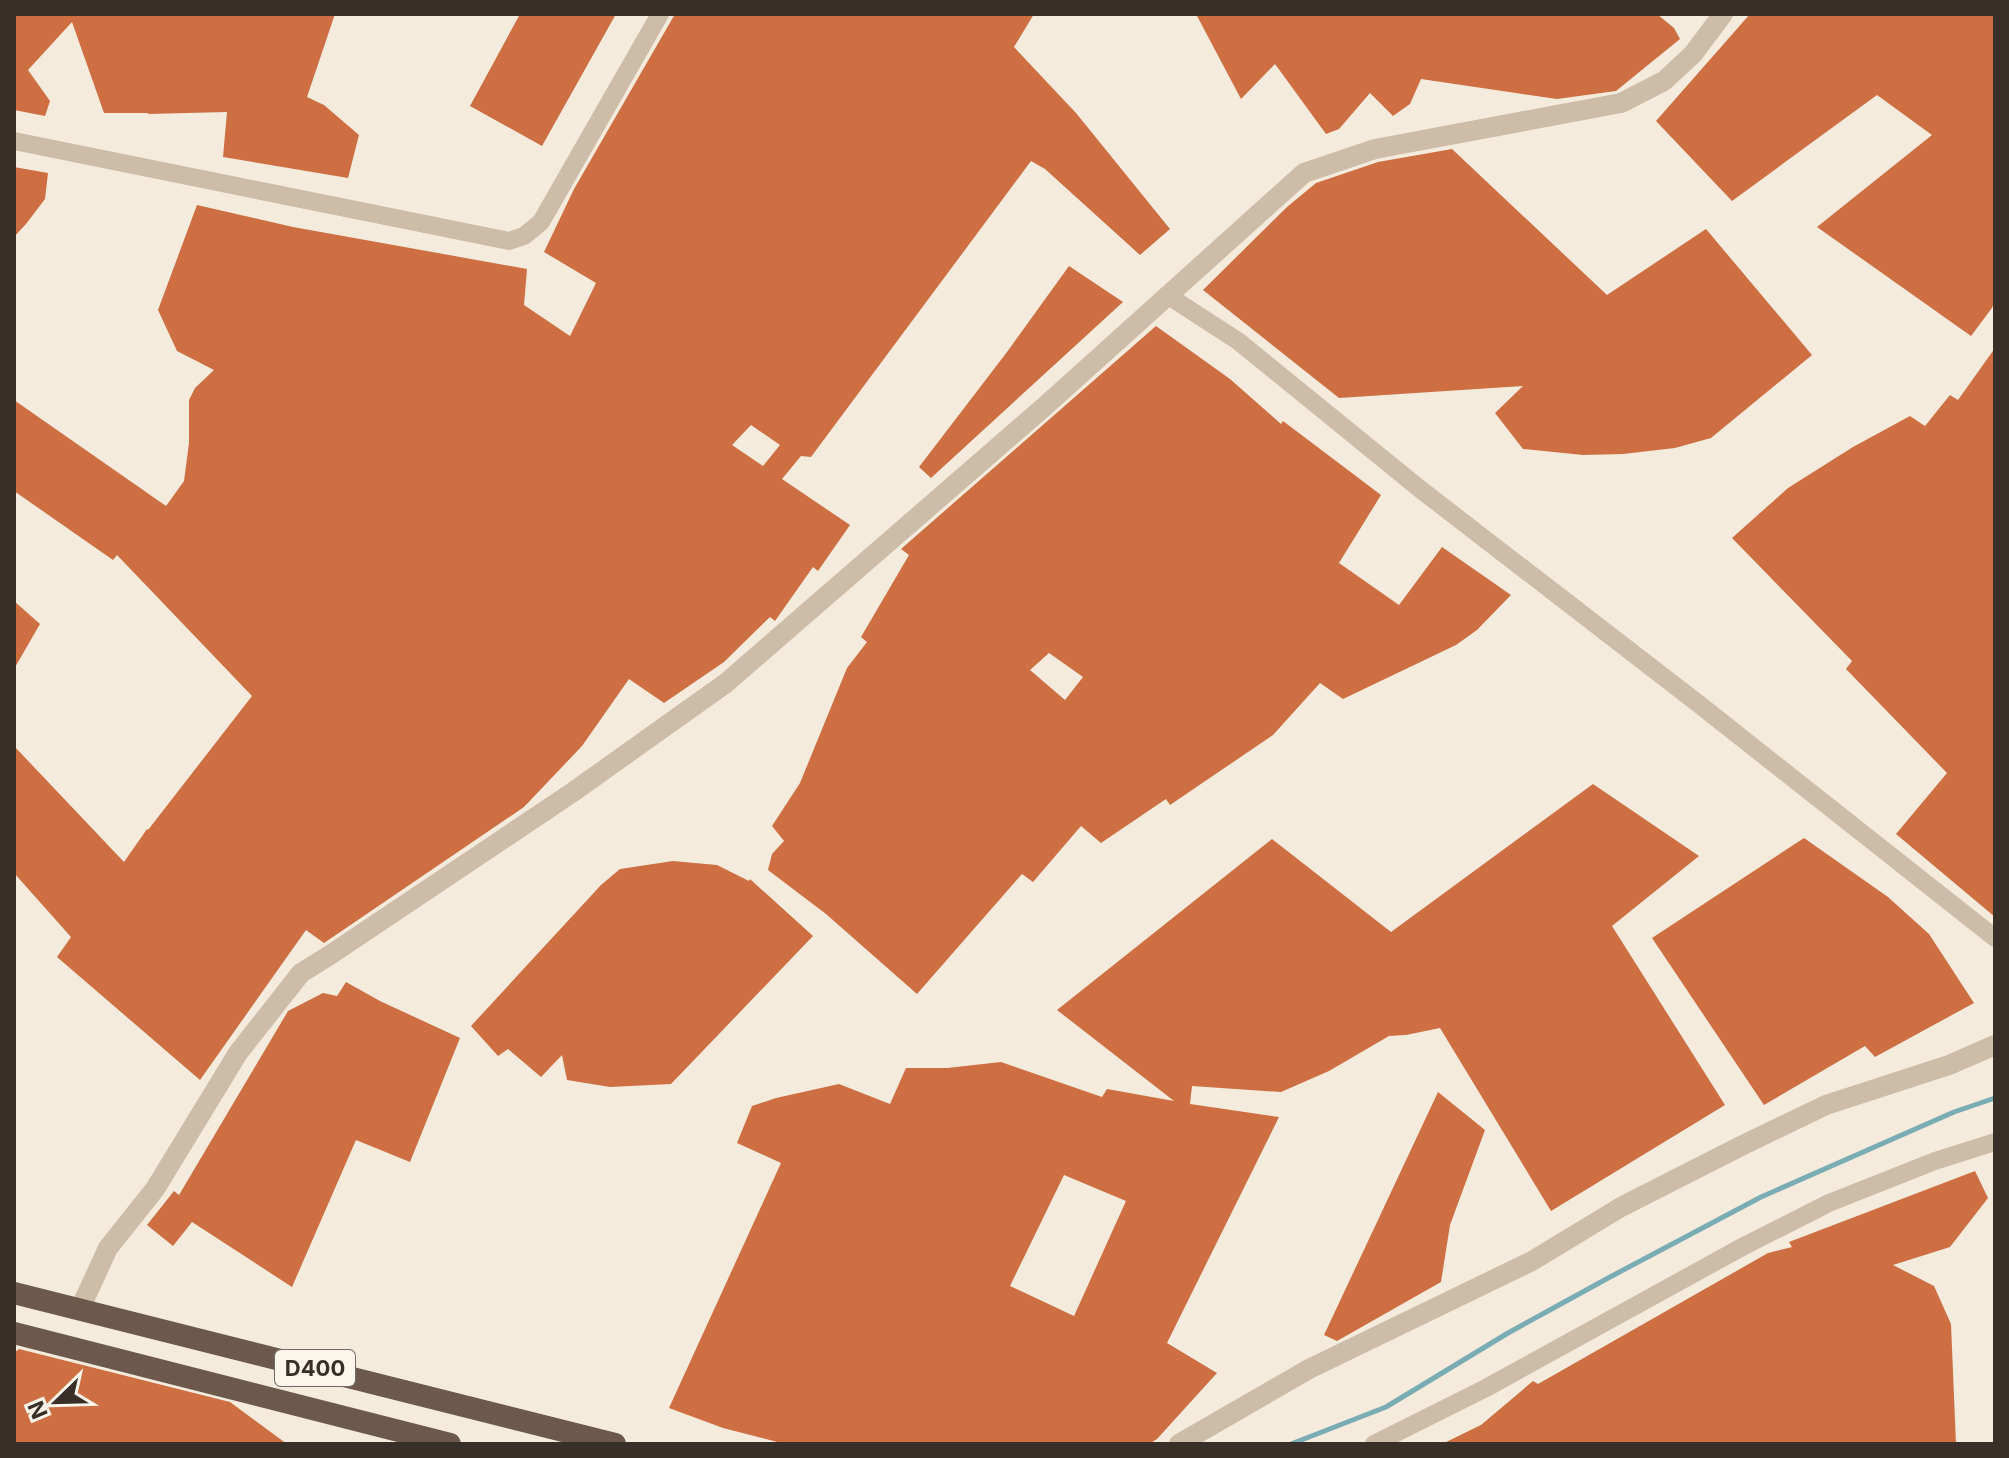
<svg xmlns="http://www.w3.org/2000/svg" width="2009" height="1458" font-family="Inter,sans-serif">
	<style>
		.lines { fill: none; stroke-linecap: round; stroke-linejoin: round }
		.stream { stroke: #7aacb3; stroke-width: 5 }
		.building { fill: #cd6f42; fill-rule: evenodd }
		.minor { stroke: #cdbca8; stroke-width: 18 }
		.tertiary { stroke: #cdbca8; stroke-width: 20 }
		.trunk { stroke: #6c594c; stroke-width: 22 }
		.labels { text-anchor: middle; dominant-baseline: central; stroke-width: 7; stroke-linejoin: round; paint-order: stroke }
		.shield { fill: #fbf5ea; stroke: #736a63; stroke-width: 2 }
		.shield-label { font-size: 22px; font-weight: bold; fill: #392f29 }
	</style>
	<rect width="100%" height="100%" fill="#f4ebdd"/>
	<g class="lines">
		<path class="stream" d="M1291 1444 1386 1407 1508 1333 1610 1277 1761 1197 1954 1112 1995 1098"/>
	</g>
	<path class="building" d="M14 14H335L307 97 324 105 359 135 348 178 223 157 227 112 148 114V113H104L72 22 28 70 50 101 45 116 14 110Z
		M520 14H616L542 146 470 106Z
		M675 14H1034L1014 47 1076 113 1170 229 1140 255 1045 169 1031 161 811 457 801 456 782 479 850 525 818 571 813 567 775 621 770 617 724 662 664 703 629 679 582 746 524 807 324 943 306 930 200 1080 57 957 71 937 14 873V746L124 862 147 829 148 830 252 696 117 555 113 560 14 491V400L166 506 184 481 189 443V400L195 388 214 370 177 351 158 310 197 205 293 227 527 269 524 305 570 336 596 283 544 252 574 189ZM751 425 780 445 763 466 732 445Z
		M1196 14H1657L1674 28 1680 39 1616 91 1557 99 1421 79 1410 104 1393 116 1370 93 1339 129 1326 134 1275 64 1241 99Z
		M1750 14H1995V299L1992 308 1971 336 1817 227 1932 135 1877 95 1732 201 1656 121Z
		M1452 149 1607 295 1706 229 1812 355 1711 438 1675 448 1623 454 1583 455 1523 449 1495 413 1523 386 1339 398 1203 290 1287 207 1316 183 1378 162Z
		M14 167 48 173 45 199 26 224 14 237Z
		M1069 266 1123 302 931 478 919 467 1007 352Z
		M1156 326 1230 379 1281 424 1283 421 1381 495 1339 563 1399 605 1442 547 1511 595 1477 630 1456 645 1343 699 1320 683 1273 735 1170 805 1166 799 1101 843 1081 826 1033 882 1022 874 917 994 826 914 768 870 772 854 784 841 772 826 800 783 847 668 867 642 861 637 909 555 901 549ZM1049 653 1083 677 1065 700 1030 670Z
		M1995 348V917L1896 834 1947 773 1846 669 1852 661 1732 538 1788 488 1853 447 1910 416 1925 426 1950 395 1958 400Z
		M14 601 40 624 14 669Z
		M1593 784 1699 856 1612 926 1725 1105 1551 1211 1440 1028 1406 1035 1389 1036 1329 1071 1281 1092 1192 1086 1190 1104 1279 1117 1167 1343 1217 1373 1157 1439 1149 1444H785L723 1428 669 1408 781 1163 737 1143 752 1106 776 1098 839 1084 890 1104 906 1068H947L1001 1062 1102 1097 1107 1089 1174 1101 1057 1010 1272 839 1391 932ZM1064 1175 1126 1201 1074 1316 1010 1286Z
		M1804 838 1888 897 1929 934 1974 1003 1875 1057 1865 1046 1764 1105 1652 938Z
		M673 861 717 865 749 881 750 879 813 936 671 1084 610 1087 567 1080 562 1055 541 1077 508 1049 498 1056 471 1026 601 885 620 869Z
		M346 982 380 1001 460 1038 410 1162 356 1140 292 1287 192 1222 173 1246 147 1225 174 1191 179 1195 288 1011 323 993 337 996Z
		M1438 1092 1485 1130 1450 1225 1441 1282 1337 1341 1324 1335Z
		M1975 1171 1988 1198 1950 1247 1893 1265 1934 1286 1951 1324 1956 1444H1442L1481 1425 1533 1381 1538 1384 1768 1253 1792 1247 1789 1242Z
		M19 1349 230 1402 287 1444H14V1353Z"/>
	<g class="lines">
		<path class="minor" d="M14 141 509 241 524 236 541 222 660 14
			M1167 295 1238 341 1420 489 1700 705 1995 938
			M1374 1444 1486 1388 1744 1246 1829 1203 1935 1161 1995 1142"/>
		<path class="tertiary" d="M80 1309 108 1248 155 1189 238 1053 301 973 330 955 573 792 726 683 1044 407 1304 173 1375 149 1621 103 1664 81 1693 54 1723 14
			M1179 1444 1309 1369 1532 1261 1621 1207 1741 1146 1826 1105 1949 1065 1995 1045"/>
		<path class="trunk" d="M14 1293 615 1444
			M14 1333 450 1444"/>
	</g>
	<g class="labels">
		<rect class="shield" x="275" y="1350" width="80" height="36" rx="6"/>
		<g class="shield-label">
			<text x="315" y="1368">D400</text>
		</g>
	</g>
	<rect width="2009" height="1458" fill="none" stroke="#392f29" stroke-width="32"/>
	<g transform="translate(56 1402) rotate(247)" stroke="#fbf5ea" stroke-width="6" paint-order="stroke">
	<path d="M0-6L14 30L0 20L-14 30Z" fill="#392f29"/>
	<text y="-12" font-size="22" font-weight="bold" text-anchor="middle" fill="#392f29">N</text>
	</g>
</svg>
